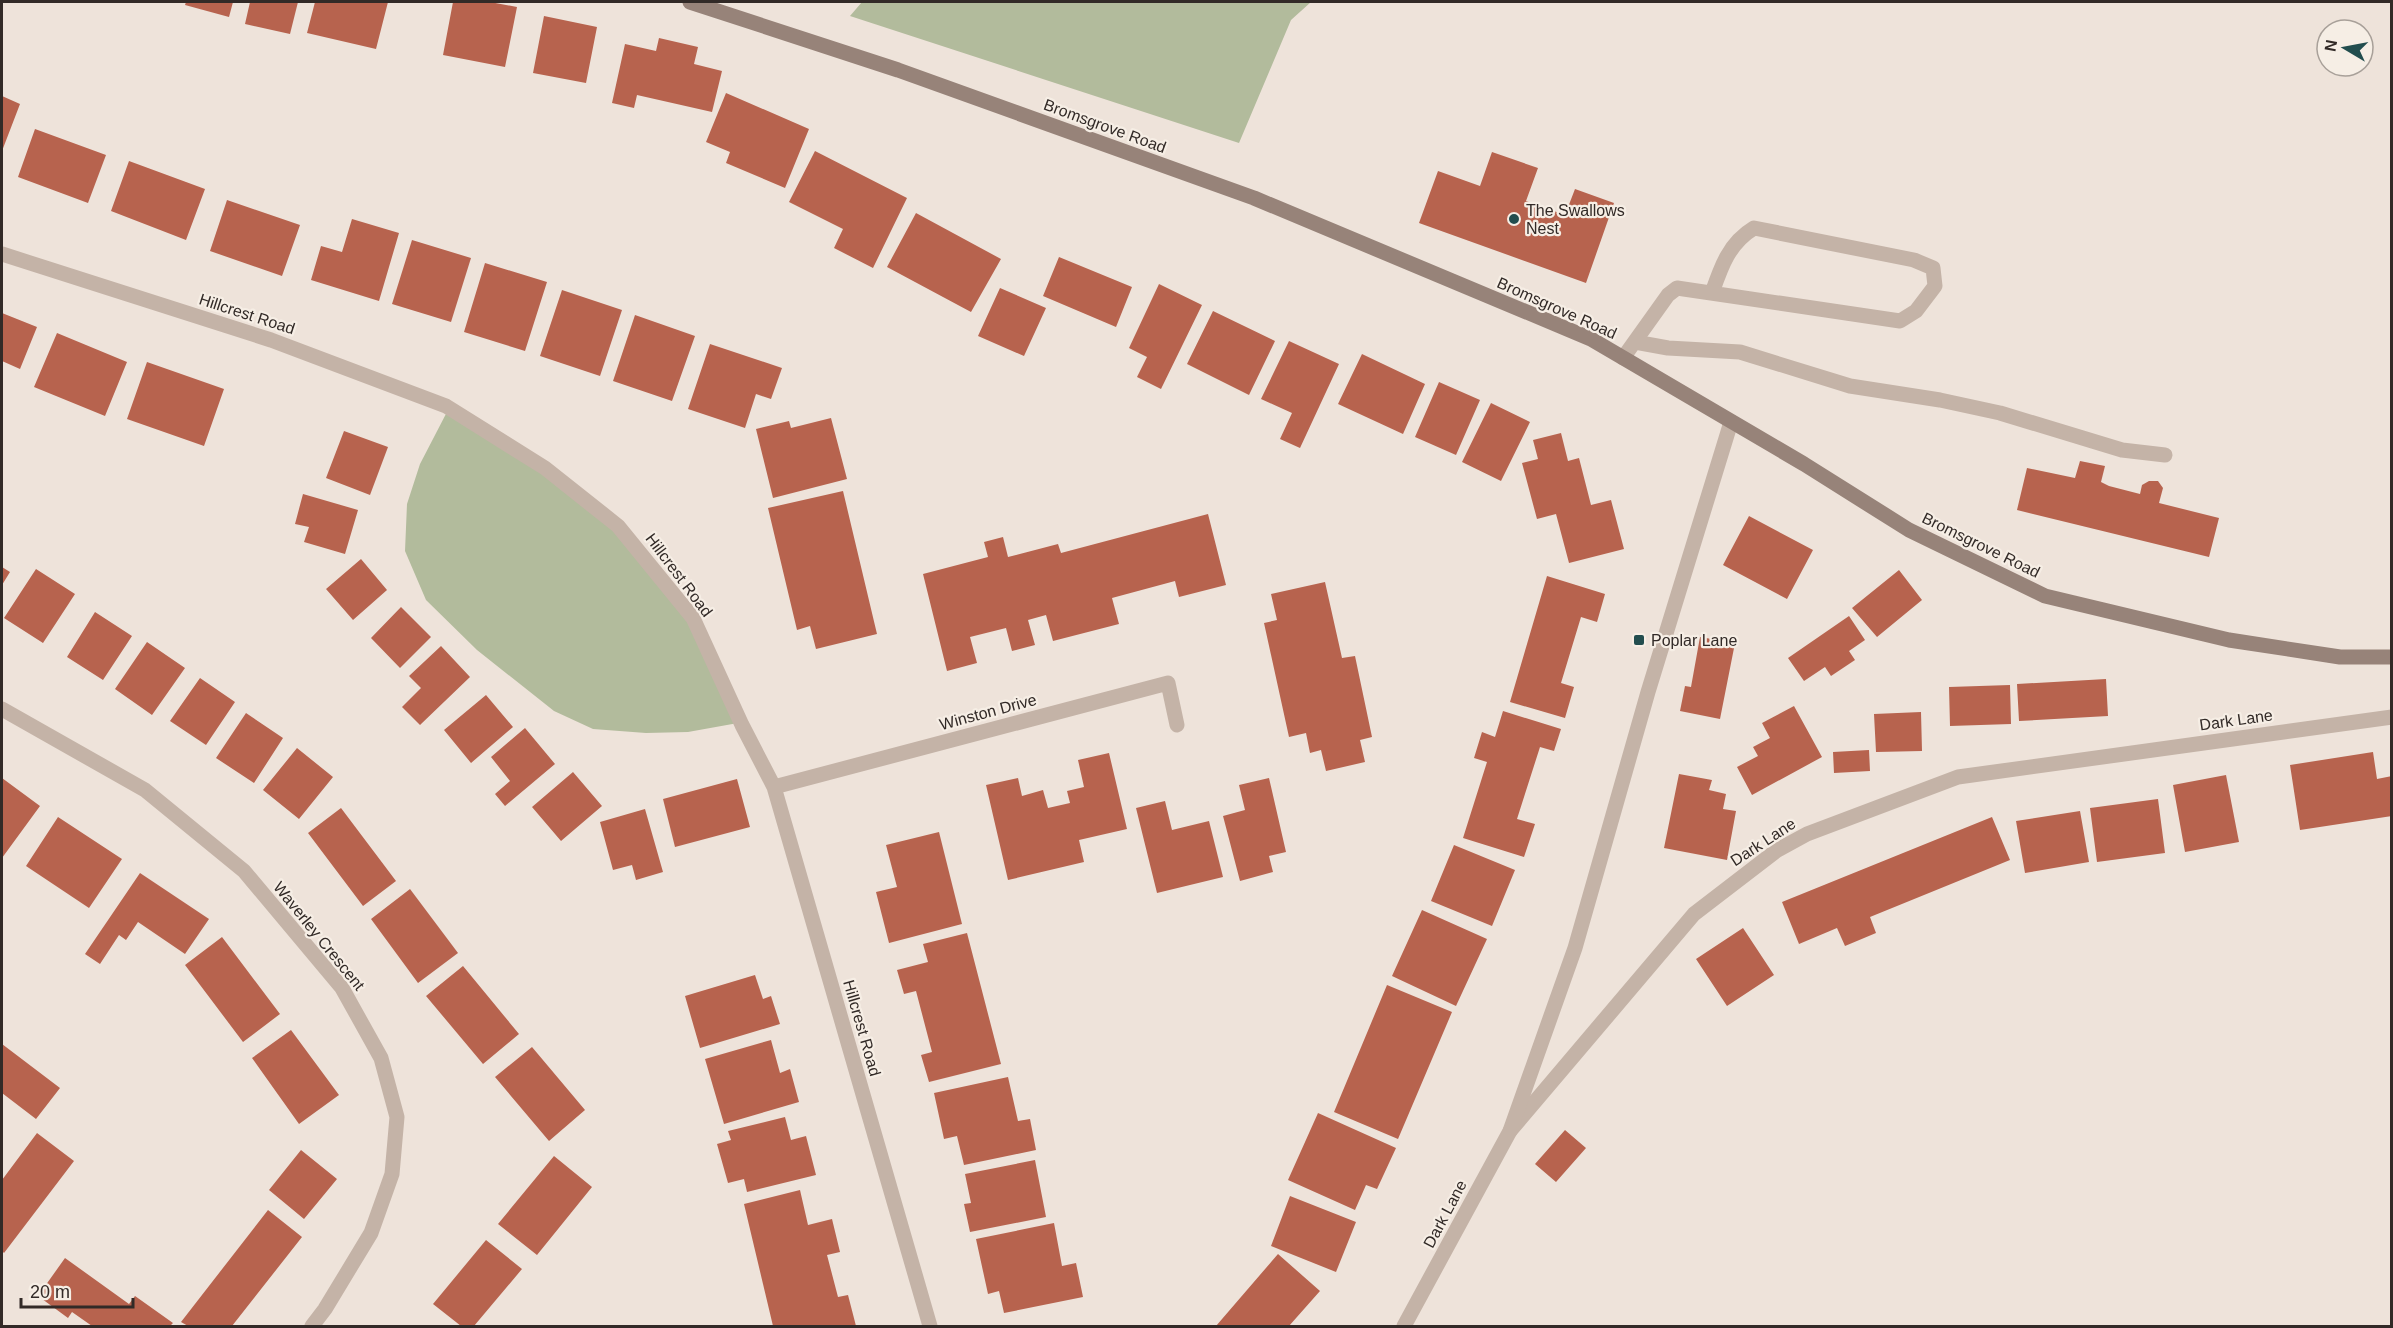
<svg xmlns="http://www.w3.org/2000/svg" width="2393" height="1328" font-family="Helvetica,sans-serif">
	<style>
		.green { fill: #b2bb9c }
		.building { fill: #b7634e }
		.lines { fill: none; stroke-linecap: round; stroke-linejoin: round }
		.service { stroke: #c4b3a7; stroke-width: 15 }
		.minor { stroke: #c4b3a7; stroke-width: 15 }
		.tertiary { stroke: #c4b3a7; stroke-width: 15 }
		.secondary { stroke: #978379; stroke-width: 15 }
		.poi-dot { fill: #224d4e; stroke: #f6eee5; stroke-width: 2 }
		.labels { text-anchor: middle; dominant-baseline: central; stroke-width: 4.5; stroke-linejoin: round; paint-order: stroke }
		.street-label { font-size: 16px; fill: #322a27; stroke: #f6eee5 }
		.poi-label { font-size: 16px; fill: #322a27; stroke: #f6eee5; text-anchor: start }
	</style>
	<rect width="100%" height="100%" fill="#eee3da"/>
	<path class="green" d="M862 2H1311L1291 20 1239 143 850 16Z
		M448 410 543 470 615 529 690 620 738 723 688 732 646 733 593 729 554 711 477 650 426 600 405 551 407 504 420 464Z"/>
	<path class="building" d="M186 2H233L229 17 185 5Z
		M250 2H298L290 34 245 24Z
		M315 2H388L376 49 307 33Z
		M453 2H490L517 7 505 67 443 55Z
		M544 16 597 27 586 83 533 73Z
		M659 38 698 47 694 64 722 71 712 112 637 95 634 108 612 103 625 44 656 51Z
		M726 93 809 129 785 188 726 163 730 152 706 142Z
		M2 96 20 104 2 151Z
		M35 129 106 155 88 203 18 177Z
		M815 151 907 198 873 268 834 248 843 229 789 202Z
		M1492 152 1538 168 1526 201 1565 215 1575 189 1614 203 1586 283 1419 223 1438 171 1480 186Z
		M129 161 205 189 186 240 111 211Z
		M227 200 300 225 282 276 210 251Z
		M916 213 1001 259 971 312 887 267Z
		M352 219 399 233 379 301 311 280 321 246 342 252Z
		M412 240 471 258 451 322 392 304Z
		M1059 257 1132 287 1116 327 1043 296Z
		M485 263 547 282 525 351 464 332Z
		M1159 284 1202 305 1161 389 1137 377 1147 357 1129 348Z
		M1000 288 1046 308 1024 356 978 336Z
		M562 290 622 310 600 376 540 356Z
		M1213 311 1275 341 1249 395 1187 364Z
		M2 313 37 327 20 369 2 361Z
		M635 315 695 336 672 401 613 381Z
		M57 333 127 362 105 416 34 387Z
		M1289 341 1339 364 1300 448 1280 439 1292 413 1261 399Z
		M710 344 782 368 771 399 756 394 745 428 688 409Z
		M1362 354 1425 384 1403 434 1338 404Z
		M147 362 224 389 204 446 127 419Z
		M1439 382 1480 400 1456 455 1415 437Z
		M1491 403 1530 422 1501 481 1462 462Z
		M831 418 847 479 773 498 756 429 789 421 791 428Z
		M344 431 388 447 370 495 326 478Z
		M1561 433 1568 461 1579 458 1591 505 1611 500 1624 549 1569 563 1556 514 1537 519 1522 463 1538 459 1533 440Z
		M2080 461 2105 466 2101 482 2109 486 2140 494 2142 485 2149 481H2158L2163 488 2159 503 2219 518 2209 557 2017 510 2027 468 2075 478Z
		M843 491 877 634 816 649 810 626 797 630 768 508Z
		M303 494 358 510 345 554 304 542 309 527 295 524Z
		M1208 514 1226 585 1179 597 1175 581 1112 598 1119 624 1053 641 1046 615 1028 620 1035 645 1012 651 1006 628 970 637 977 663 947 671 923 574 988 557 984 542 1003 537 1008 557 1058 544 1061 553Z
		M1749 516 1813 550 1787 599 1723 565Z
		M361 559 387 590 353 620 326 589Z
		M2 567 10 572 2 585Z
		M36 569 75 594 43 643 4 618Z
		M1899 570 1922 600 1877 637 1852 608Z
		M1547 576 1605 594 1597 622 1581 617 1561 683 1574 687 1565 718 1510 702Z
		M1325 582 1342 658 1355 656 1372 737 1360 740 1365 762 1326 771 1321 750 1310 753 1306 733 1289 737 1264 623 1277 620 1271 594Z
		M401 607 431 637 400 668 371 638Z
		M95 612 132 636 103 680 67 657Z
		M1849 616 1865 640 1849 651 1855 660 1831 676 1825 667 1804 681 1788 658Z
		M1700 637 1735 643 1720 719 1680 711 1685 686 1691 687Z
		M147 642 185 668 152 715 115 689Z
		M441 646 470 677 420 725 402 707 421 688 409 676Z
		M200 678 235 702 206 745 170 721Z
		M2106 679 2108 716 2019 721 2017 684Z
		M2010 685 2011 724 1950 726 1949 687Z
		M486 695 513 727 471 763 444 730Z
		M1794 706 1822 757 1752 795 1737 767 1758 756 1753 747 1770 738 1762 723Z
		M1503 711 1561 729 1554 751 1540 747 1517 819 1535 824 1524 857 1463 838 1487 762 1474 758 1482 732 1495 737Z
		M1921 712 1922 751 1876 752 1874 714Z
		M246 713 283 738 254 783 216 758Z
		M525 728 555 764 505 806 495 794 510 781 491 757Z
		M297 748 333 777 299 819 263 790Z
		M1869 750 1870 771 1834 773 1833 752Z
		M2373 752 2377 779 2392 776V816L2300 830 2290 765Z
		M1109 753 1127 829 1079 840 1084 862 1008 880 986 785 1018 778 1022 796 1043 790 1048 808 1070 803 1067 791 1084 787 1078 760Z
		M573 772 602 806 561 841 532 807Z
		M1679 774 1712 780 1709 790 1726 794 1723 809 1736 811 1727 860 1664 848Z
		M2226 775 2239 842 2185 852 2173 785Z
		M2 778 40 806 2 858Z
		M1269 778 1286 852 1269 856 1273 872 1240 881 1223 816 1245 810 1239 785Z
		M737 779 750 827 675 847 663 799Z
		M2158 799 2165 853 2097 862 2090 808Z
		M1165 801 1172 830 1209 821 1223 877 1157 893 1136 808Z
		M341 808 396 881 363 906 308 833Z
		M645 809 663 872 636 880 632 865 613 870 600 822Z
		M2080 811 2089 862 2025 873 2016 821Z
		M58 817 122 859 89 908 26 866Z
		M1992 817 2010 860 1870 917 1876 933 1845 946 1837 928 1799 944 1782 902Z
		M939 832 962 924 889 943 876 892 897 887 886 845Z
		M1454 845 1515 870 1492 926 1431 901Z
		M140 873 209 919 185 954 138 922 126 940 119 935 100 964 85 954Z
		M410 889 458 953 418 983 371 919Z
		M1422 910 1487 939 1456 1006 1392 976Z
		M1743 928 1774 975 1727 1006 1696 959Z
		M967 933 1001 1064 929 1082 921 1055 932 1052 916 991 904 994 897 970 928 962 923 944Z
		M222 937 280 1014 243 1042 185 965Z
		M463 966 519 1034 483 1064 426 996Z
		M755 975 763 999 771 996 780 1024 700 1048 685 996Z
		M1387 985 1452 1012 1398 1139 1334 1112Z
		M291 1030 339 1095 299 1124 252 1058Z
		M771 1040 780 1073 790 1069 799 1102 724 1124 705 1059Z
		M2 1044 60 1088 36 1119 2 1093Z
		M532 1047 585 1110 549 1141 495 1077Z
		M1008 1077 1018 1121 1030 1119 1036 1150 964 1165 957 1136 944 1139 934 1093Z
		M1318 1113 1396 1148 1377 1189 1366 1185 1355 1210 1288 1180Z
		M785 1117 791 1140 806 1136 816 1175 747 1192 744 1179 728 1183 717 1144 731 1140 728 1131Z
		M1565 1130 1586 1148 1556 1182 1535 1164Z
		M37 1133 74 1161 4 1253 2 1251V1180Z
		M301 1150 337 1179 304 1219 269 1190Z
		M554 1156 592 1187 537 1255 498 1224Z
		M1035 1160 1046 1217 970 1232 964 1204 971 1203 965 1174Z
		M800 1190 808 1225 832 1219 840 1252 827 1255 838 1297 848 1295 856 1326H773L744 1204Z
		M1290 1196 1356 1222 1336 1272 1271 1246Z
		M268 1210 302 1237 232 1326H188L181 1322Z
		M1054 1223 1062 1266 1076 1263 1083 1297 1004 1313 999 1291 988 1294 976 1239Z
		M486 1240 522 1269 474 1326H461L433 1304Z
		M1278 1254 1320 1291 1289 1326H1216Z
		M65 1258 129 1304 135 1296 173 1323 170 1326H92L72 1312 68 1318 38 1296Z"/>
	<g class="lines">
		<path class="service" d="M1635 342 1668 348 1740 352 1850 386 1940 400 2000 413 2122 450 2165 455
			M1623 358 1668 295 1677 288 1900 321 1916 311 1935 286 1933 268 1914 260 1754 228C1729 243 1721 267 1712 293"/>
		<path class="minor" d="M2 254 271 340 446 406 545 468 618 526 693 618 742 725 774 787 930 1326
			M2 709 145 790 244 871 342 988 381 1058 397 1117 392 1174 371 1233 325 1309 312 1326
			M774 787 1168 683 1177 725
			M1510 1131 1694 914 1776 851 1807 834 1958 777 2392 717"/>
		<path class="tertiary" d="M1404 1326 1510 1131 1575 948 1648 692 1731 422"/>
		<path class="secondary" d="M690 2 898 70 1254 198 1591 339 1804 464 1909 530 2045 596 2229 640 2340 657H2392"/>
	</g>
	<g class="poi-dot">
		<circle cx="1514" cy="219" r="6"/>
		<rect x="1633" y="634" width="12" height="12" rx="3"/>
	</g>
	<g class="labels">
		<g class="street-label">
			<text transform="translate(1105 126) rotate(20)">Bromsgrove Road</text>
			<text transform="translate(1557 308) rotate(24)">Bromsgrove Road</text>
			<text transform="translate(247 314) rotate(18)">Hillcrest Road</text>
			<text transform="translate(1981 545) rotate(26)">Bromsgrove Road</text>
			<text transform="translate(679 575) rotate(53)">Hillcrest Road</text>
			<text transform="translate(988 712) rotate(-15)">Winston Drive</text>
			<text transform="translate(2236 720) rotate(-8)">Dark Lane</text>
			<text transform="translate(1763 842) rotate(-33)">Dark Lane</text>
			<text transform="translate(319 936) rotate(51)">Waverley Crescent</text>
			<text transform="translate(862 1028) rotate(74)">Hillcrest Road</text>
			<text transform="translate(1445 1214) rotate(-62)">Dark Lane</text>
		</g>
		<g class="poi-label">
			<text x="1526" y="210">The Swallows<tspan x="1526" dy="18">Nest</tspan></text>
			<text x="1651" y="640">Poplar Lane</text>
		</g>
	</g>
	<rect width="2393" height="1328" fill="none" stroke="#322a27" stroke-width="6"/>
	<g transform="translate(2345 48) rotate(280)"><circle r="28" fill="#f6eee5" stroke="#a8a099" stroke-width="1.5"/>
	<path d="M0-4.5L10 22L0 15L-10 22Z" fill="#224d4e"/>
	<text y="-9" font-size="16" font-weight="bold" text-anchor="middle" fill="#322a27">N</text>
	</g>
	<path d="M21 1298v9h112v-9" fill="none" stroke="#322a27" stroke-width="3"/>
	<text x="30" y="1298" font-size="18" fill="#322a27" stroke="#f6eee5" stroke-width="4.5" paint-order="stroke">20 m</text>
</svg>
